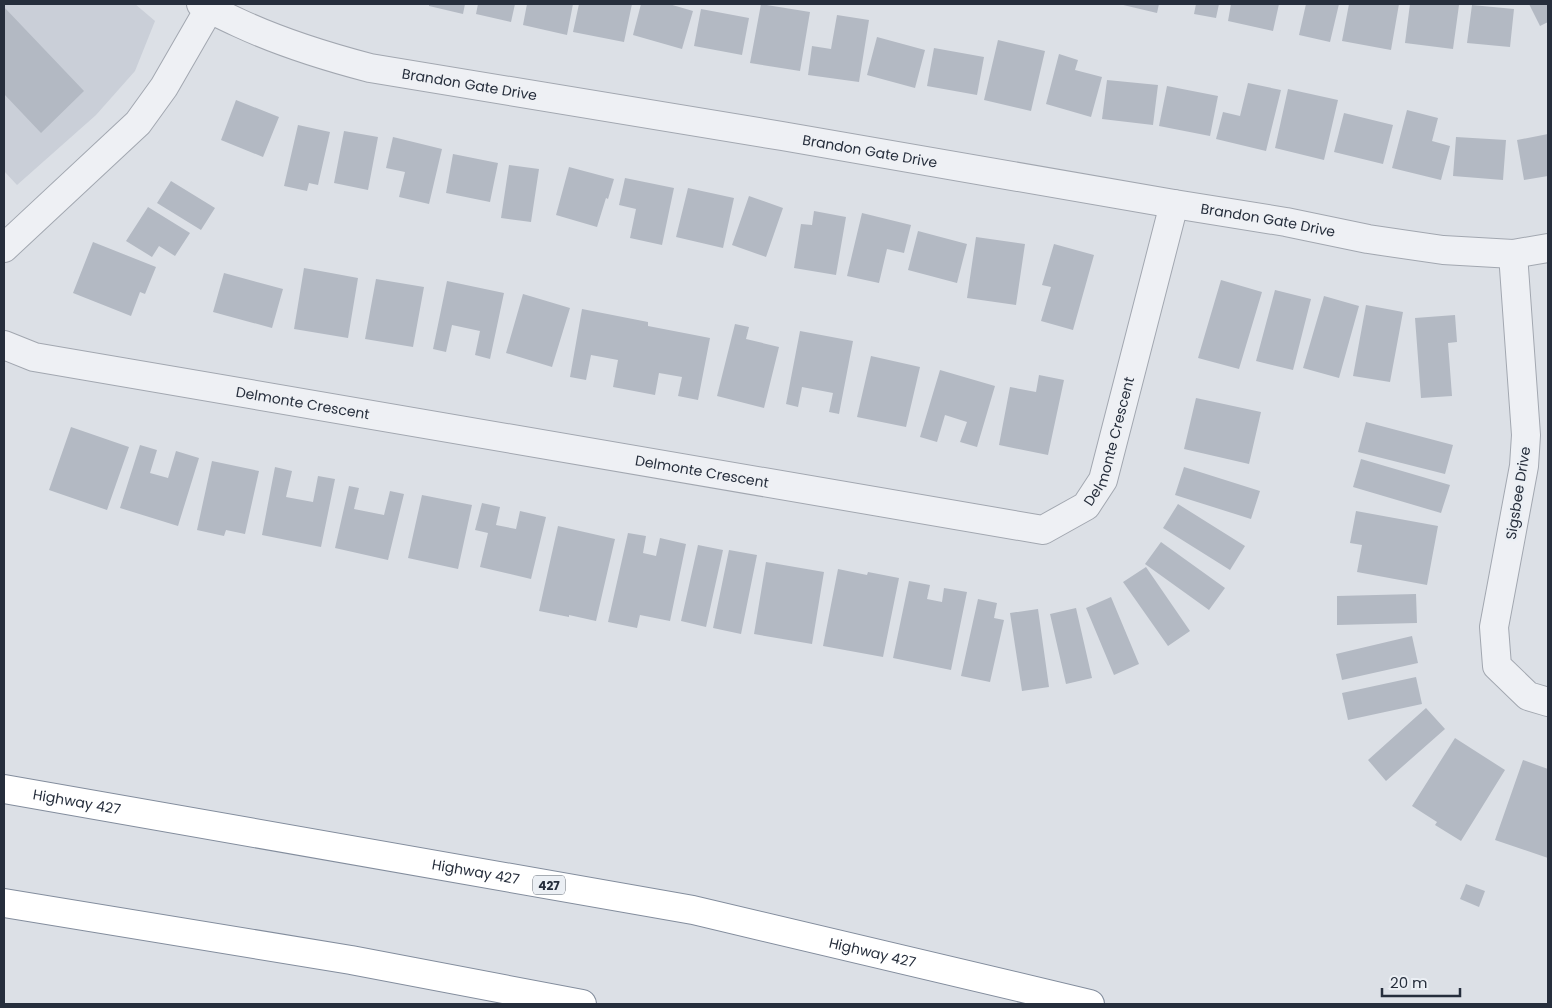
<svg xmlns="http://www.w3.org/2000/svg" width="1552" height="1008" font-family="Poppins,sans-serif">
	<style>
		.built { fill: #cacfd8 }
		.building { fill: #b3b9c3 }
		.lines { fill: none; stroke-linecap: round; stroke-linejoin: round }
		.minor-casing { stroke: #a2a7b0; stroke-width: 30 }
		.highway-casing { stroke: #838d9d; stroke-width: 30 }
		.minor { stroke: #eef0f4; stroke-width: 28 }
		.highway { stroke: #fff; stroke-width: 28 }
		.labels { text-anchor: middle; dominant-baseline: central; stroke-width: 5; stroke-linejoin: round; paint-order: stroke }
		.shield { fill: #ebeff4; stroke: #616873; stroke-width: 1 }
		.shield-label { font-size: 12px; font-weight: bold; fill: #262e3c }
		.street-label { font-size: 14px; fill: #262e3c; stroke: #ebeff4 }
	</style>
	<rect width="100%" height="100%" fill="#dce0e6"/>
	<path class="built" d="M4 4H135L155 21 135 71 96 115 17 185 4 171Z"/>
	<path class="building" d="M429 4H465L463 14 429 6Z
		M478 4H515L511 22 476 14Z
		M527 4H573L567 35 523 25Z
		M579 4H632L624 42 573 32Z
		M641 4H669L693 11 682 49 633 35Z
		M761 4 810 12 800 71 750 63Z
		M1119 4H1159L1157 13Z
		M1196 4H1219L1216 18 1194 14Z
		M1231 4H1279L1273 31 1228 21Z
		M1306 4H1339L1330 42 1299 35Z
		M1349 4H1399L1391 50 1342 41Z
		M1410 4 1459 5 1453 49 1405 43Z
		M1529 4H1548V22L1540 26Z
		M1472 5 1514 9 1510 47 1467 43Z
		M4 7 84 91 41 133 4 94Z
		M701 9 749 18 742 55 694 46Z
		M837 15 869 20 859 82 808 75 812 46 831 49Z
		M877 37 925 50 915 88 867 75Z
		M998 40 1045 51 1031 111 984 100Z
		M934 48 984 57 977 95 927 86Z
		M1059 54 1078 60 1075 70 1102 77 1091 117 1046 104Z
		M1107 80 1158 85 1153 125 1102 119Z
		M1248 83 1281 90 1266 151 1216 139 1223 112 1240 116Z
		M1167 86 1218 96 1210 136 1159 126Z
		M1288 89 1338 100 1324 160 1275 148Z
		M236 100 279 117 263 157 221 140Z
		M1407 110 1438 118 1432 141 1450 146 1441 180 1392 168Z
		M1344 113 1393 125 1383 164 1334 152Z
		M298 125 330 132 318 185 309 183 307 191 284 186Z
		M344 131 378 137 368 190 334 183Z
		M1548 134V176L1524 180 1517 140Z
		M393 137 442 149 429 204 399 197 405 172 386 168Z
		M1456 137 1506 140 1503 180 1453 176Z
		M453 154 498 163 490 202 446 193Z
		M509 165 539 169 531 222 501 218Z
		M569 167 614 179 608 199 606 198 597 227 556 215Z
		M625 178 674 188 662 245 630 238 636 209 619 205Z
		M171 181 215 208 201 230 157 203Z
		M688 188 734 198 723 248 676 237Z
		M749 196 783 208 766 257 732 245Z
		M148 207 190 233 175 256 159 246 152 257 126 241Z
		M814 211 846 217 836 275 794 268 801 224 812 225Z
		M862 213 911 225 904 253 887 249 879 283 847 276Z
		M918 231 967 244 957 283 908 270Z
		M976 237 1025 244 1016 305 967 298Z
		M93 242 156 267 145 294 140 292 131 316 73 293Z
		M1054 244 1094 255 1073 330 1041 321 1051 287 1042 285Z
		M304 268 358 278 348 338 294 329Z
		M224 273 283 289 272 328 213 312Z
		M376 279 424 287 413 347 365 339Z
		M1221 280 1262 292 1239 369 1198 358Z
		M447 281 504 293 490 359 475 355 480 331 452 325 446 352 433 349Z
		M1275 290 1311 299 1293 370 1256 361Z
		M523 294 570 308 552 367 506 353Z
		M1324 296 1359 306 1339 378 1303 368Z
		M1366 305 1403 312 1390 382 1353 376Z
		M582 309 648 322V326L710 338 698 400 678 396 682 377 659 373 655 395 613 387 618 360 591 355 586 380 570 377Z
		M1455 315 1457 342 1448 343 1452 396 1421 398 1415 318Z
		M735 324 749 327 746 339 779 347 764 408 717 396Z
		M800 331 853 341 839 414 829 412 833 393 802 387 798 407 786 404Z
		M871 356 920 367 906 427 857 417Z
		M940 370 995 386 977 447 960 442 967 422 945 415 937 442 920 437Z
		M1039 375 1064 380 1048 455 999 445 1010 387 1036 392Z
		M1196 398 1261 412 1249 464 1184 449Z
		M1366 422 1453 445 1445 474 1358 452Z
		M71 427 129 447 107 510 49 490Z
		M140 445 157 450 150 473 168 478 176 451 199 458 178 526 120 508Z
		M1361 459 1450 485 1441 513 1353 487Z
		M212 461 259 471 245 534 226 530 224 536 197 530Z
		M275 467 292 471 286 497 313 502 318 476 335 479 321 547 262 535Z
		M1184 467 1260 491 1251 519 1175 495Z
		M349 486 359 488 354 509 384 515 390 491 404 494 388 560 335 548Z
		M422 495 472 505 458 569 408 558Z
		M482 503 500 507 496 525 516 529 520 511 546 517 531 579 480 567 488 533 475 530Z
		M1178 504 1245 546 1230 570 1163 528Z
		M1356 511 1438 526 1427 585 1357 572 1362 545 1350 543Z
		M558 526 615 539 596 621 569 615V617L539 611Z
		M628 533 646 536 643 553 656 556 660 538 686 544 670 621 640 615 637 628 608 622Z
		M1161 542 1225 588 1209 610 1145 564Z
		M698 545 723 550 706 627 681 621Z
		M729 550 757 555 741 634 713 628Z
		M766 562 824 572 812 644 754 634Z
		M1146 567 1190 631 1168 646 1123 582Z
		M838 569 867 575 868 572 899 578 883 657 823 646Z
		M909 581 930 585 927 599 942 602 944 588 967 592 951 670 893 658Z
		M1416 594 1417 623 1337 625V596Z
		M1111 597 1139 664 1114 675 1086 608Z
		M978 599 997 603 994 618 1004 620 990 682 961 676Z
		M1076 608 1092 678 1066 684 1050 614Z
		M1038 609 1049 687 1022 691 1010 613Z
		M1412 636 1418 663 1342 680 1336 654Z
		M1416 677 1422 704 1348 720 1342 693Z
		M1426 708 1445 729 1386 781 1368 760Z
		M1455 738 1505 770 1461 841 1435 825 1437 822 1412 806Z
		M1523 760 1548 769V858L1495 840Z
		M1466 884 1485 891 1479 907 1460 899Z"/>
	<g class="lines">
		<g class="minor-casing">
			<g id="minor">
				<path id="s1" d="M201 4C213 11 226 17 239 23 282 43 324 56 370 68L782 136 1174 204 1286 222 1368 239 1443 250 1513 254 1548 248"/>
				<path d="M4 248 138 123 164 87 209 9"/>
				<path d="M1513 254 1526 435 1524 466 1494 627 1497 666 1528 696 1548 702"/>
				<path id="s2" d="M4 345 34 357 1043 530 1086 506 1103 480 1174 204"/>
			</g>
		</g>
		<g class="highway-casing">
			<g id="highway">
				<path id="s3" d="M4 789 693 910 1090 1004"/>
				<path d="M4 903 351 960 582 1004"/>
			</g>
		</g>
		<use href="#minor" class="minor"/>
		<use href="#highway" class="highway"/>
	</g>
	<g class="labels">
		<rect class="shield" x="533" y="875.5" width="32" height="19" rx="4"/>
		<g class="shield-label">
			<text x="549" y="885">427</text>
		</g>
		<g class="street-label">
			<text stroke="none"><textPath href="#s1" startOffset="282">Brandon Gate Drive</textPath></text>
			<text stroke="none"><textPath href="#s1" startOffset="688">Brandon Gate Drive</textPath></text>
			<text stroke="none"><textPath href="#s1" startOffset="1092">Brandon Gate Drive</textPath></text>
			<text stroke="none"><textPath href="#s2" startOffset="305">Delmonte Crescent</textPath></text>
			<text stroke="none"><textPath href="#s2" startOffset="1175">Delmonte Crescent</textPath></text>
			<text stroke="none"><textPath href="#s2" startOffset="710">Delmonte Crescent</textPath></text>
			<text transform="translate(1518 493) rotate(-81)">Sigsbee Drive</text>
			<text stroke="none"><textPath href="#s3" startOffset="74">Highway 427</textPath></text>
			<text stroke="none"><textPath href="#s3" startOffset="479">Highway 427</textPath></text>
			<text stroke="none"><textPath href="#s3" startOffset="884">Highway 427</textPath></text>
		</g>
	</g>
	<rect width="1552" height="1008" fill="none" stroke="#262e3c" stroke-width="10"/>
	<path d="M1382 988v8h78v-8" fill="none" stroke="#262e3c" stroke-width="2.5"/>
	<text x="1390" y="988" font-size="15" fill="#262e3c" stroke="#ebeff4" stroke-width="4" paint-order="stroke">20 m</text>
</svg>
